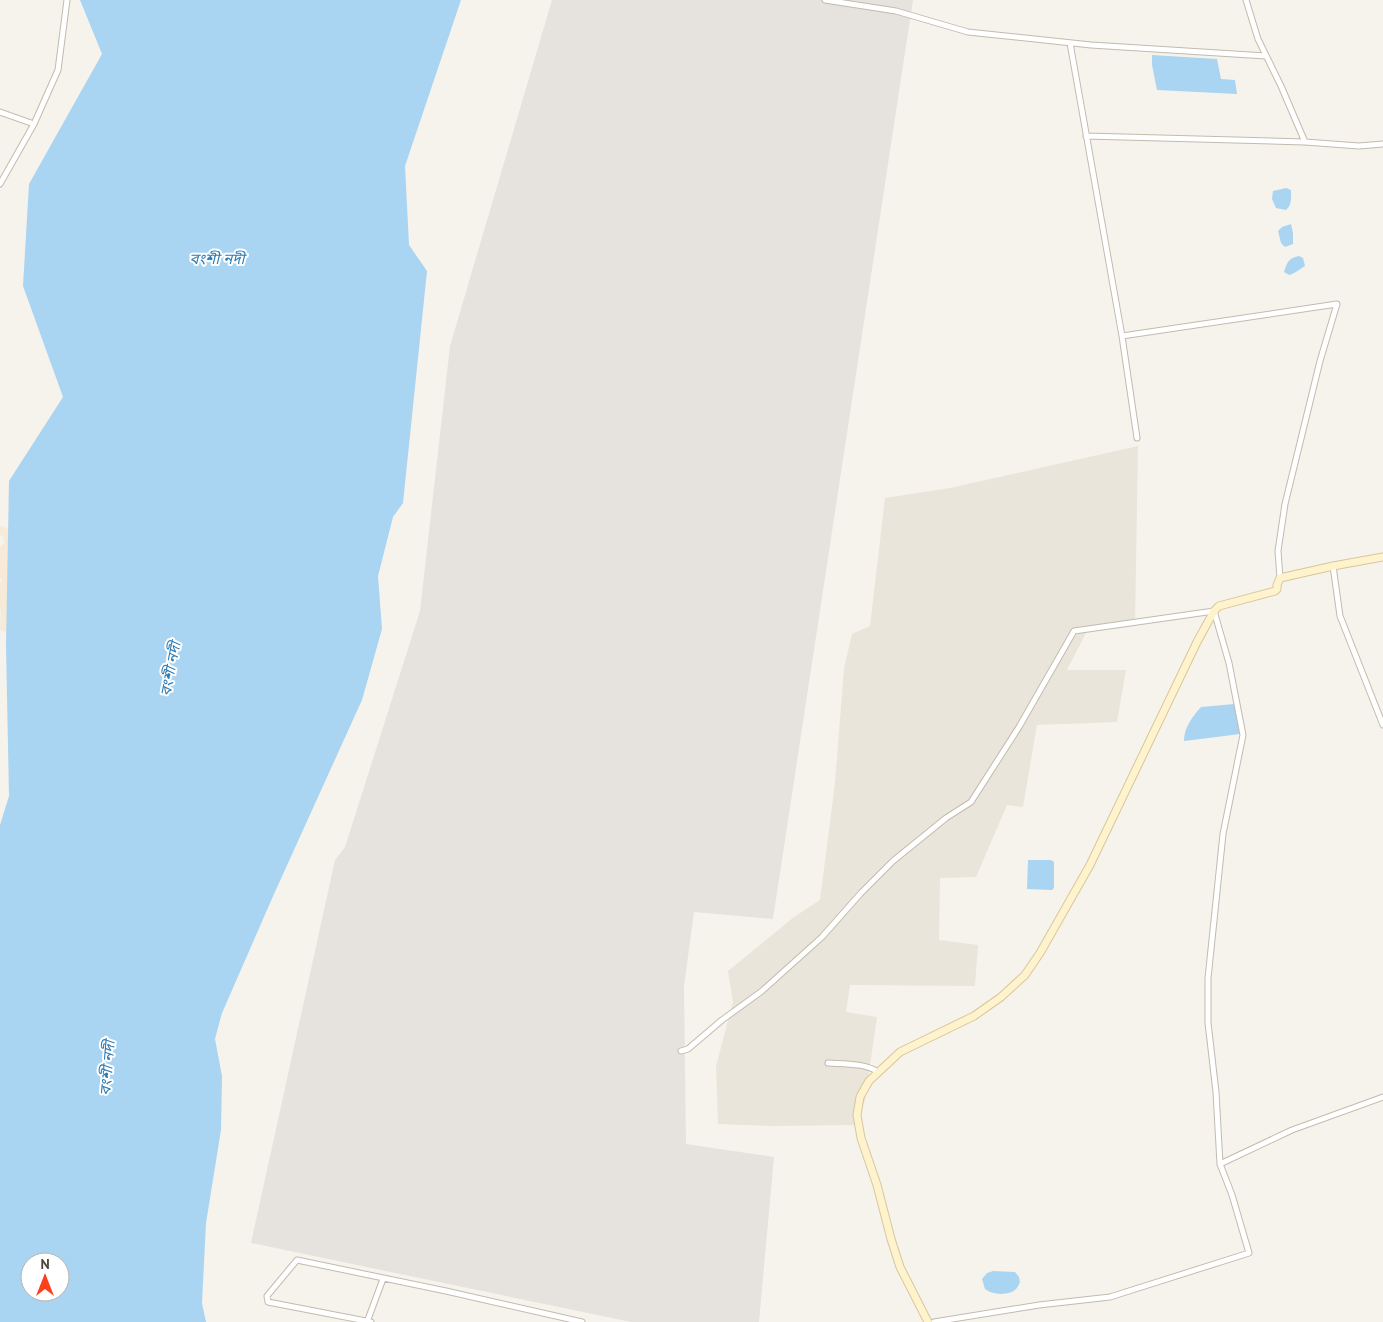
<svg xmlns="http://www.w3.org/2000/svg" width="1383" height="1322" font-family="'PT Sans','Noto Sans Bengali',sans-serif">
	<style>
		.residential { fill: #eae5da }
		.commercial { fill: #f7ead8 }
		.industrial { fill: #e6e2dd }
		.water { fill: #a9d4f2; fill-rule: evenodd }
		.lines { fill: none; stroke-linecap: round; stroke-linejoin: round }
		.street-casing { stroke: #c2bbae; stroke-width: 7 }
		.secondary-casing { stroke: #d6c79b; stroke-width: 9 }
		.street { stroke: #fff; stroke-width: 5 }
		.secondary { stroke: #fff3cd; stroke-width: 7 }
		.labels { text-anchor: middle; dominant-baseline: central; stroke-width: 4; stroke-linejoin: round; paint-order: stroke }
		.water-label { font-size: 15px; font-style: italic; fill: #2e7ab2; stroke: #fff }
	</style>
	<rect width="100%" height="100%" fill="#f6f3ec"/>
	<path class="residential" d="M1138 446 1135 626 1087 631 1067 670H1126L1117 722 1037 725 1023 807 1007 805 976 877 940 878 939 940 978 945 975 986 850 985 846 1012 877 1017 865 1100 856 1125 772 1126 718 1124 716 1066 733 1002 728 971 794 917 820 900 835 783 844 668 852 634 870 626 885 498 950 488Z"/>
	<path class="commercial" d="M0 526 25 533 21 636 0 630 1 611 0 610V585L2 579 0 578V548L5 542 3 537 0 534Z"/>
	<path class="industrial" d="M552 0H913L773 919 694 912 684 986 686 1144 774 1157 759 1322H631L251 1243 335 860 345 847 420 611 450 346Z"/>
	<path class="water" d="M80 0H461L405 166 409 245 427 271 403 503 393 517 378 576 382 629 362 700 274 894 222 1013 215 1039 222 1076 221 1130 206 1223 202 1303 206 1322H0V825L9 796 6 646 9 481 63 397 23 286 29 184 102 54ZM30 1262H60V1292H30Z
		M1152 55 1217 59 1221 79 1235 80 1237 94 1157 90 1152 65Z
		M1286 188 1291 190C1291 198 1292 205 1286 210L1276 208 1272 199 1273 191Z
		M1291 224 1293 233V244L1285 247 1281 243 1278 231 1282 227Z
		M1299 256 1303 258 1305 266C1300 269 1294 274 1289 275L1284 272C1287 263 1288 258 1299 256Z
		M1234 704 1240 734 1184 741C1184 728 1192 717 1201 707Z
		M1028 860H1051L1054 862V888L1052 890 1027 889Z
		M993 1271 1015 1272 1019 1277 1020 1282C1019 1284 1018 1287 1016 1289 1009 1296 992 1295 985 1289L982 1279 987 1273Z"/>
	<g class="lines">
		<g class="street-casing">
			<path id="street" d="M825 0 896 11 968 32 1091 45 1266 56
				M1246 0 1258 39 1281 86 1305 142
				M1070 43 1122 336 1337 304 1320 361 1285 504 1278 551 1280 578
				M0 112 34 124 0 184
				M34 124 58 70 67 0
				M1086 136 1305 142 1359 146 1383 144
				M1122 336 1137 438
				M1333 566 1340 616 1383 725
				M681 1051 688 1049 722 1020 762 991 822 937 861 893 893 861 946 818 971 802 1019 727 1074 631 1214 611 1229 663 1243 735 1223 834 1208 978V1023L1216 1092 1220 1164 1292 1130 1383 1097
				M828 1063C844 1064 865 1063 878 1072
				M367 1322 383 1279
				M371 1322 268 1302 267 1296 297 1260 446 1291 582 1322
				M934 1322 1039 1305 1110 1297 1249 1253 1232 1195 1220 1164"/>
		</g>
		<g class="secondary-casing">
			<path id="secondary" d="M928 1322 900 1267 891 1239 877 1185 861 1138 857 1115 860 1097 869 1081 900 1052 974 1016 1001 997 1025 975 1040 953 1090 865 1197 642 1214 611 1219 606 1275 591 1277 589V585L1280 578 1333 566 1383 557"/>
		</g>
		<use href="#street" class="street"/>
		<use href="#secondary" class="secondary"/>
	</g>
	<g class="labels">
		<g class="water-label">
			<text x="217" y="258">বংশী নদী</text>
			<text transform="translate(170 669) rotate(-79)">বংশী নদী</text>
			<text transform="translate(107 1068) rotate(-85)">বংশী নদী</text>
		</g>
	</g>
	<g transform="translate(45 1277)"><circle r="24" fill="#ffffff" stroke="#b7b4b0"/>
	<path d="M0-4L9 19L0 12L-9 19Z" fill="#fc3f1d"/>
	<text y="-8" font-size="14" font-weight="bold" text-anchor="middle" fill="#4b4439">N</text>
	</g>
</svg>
